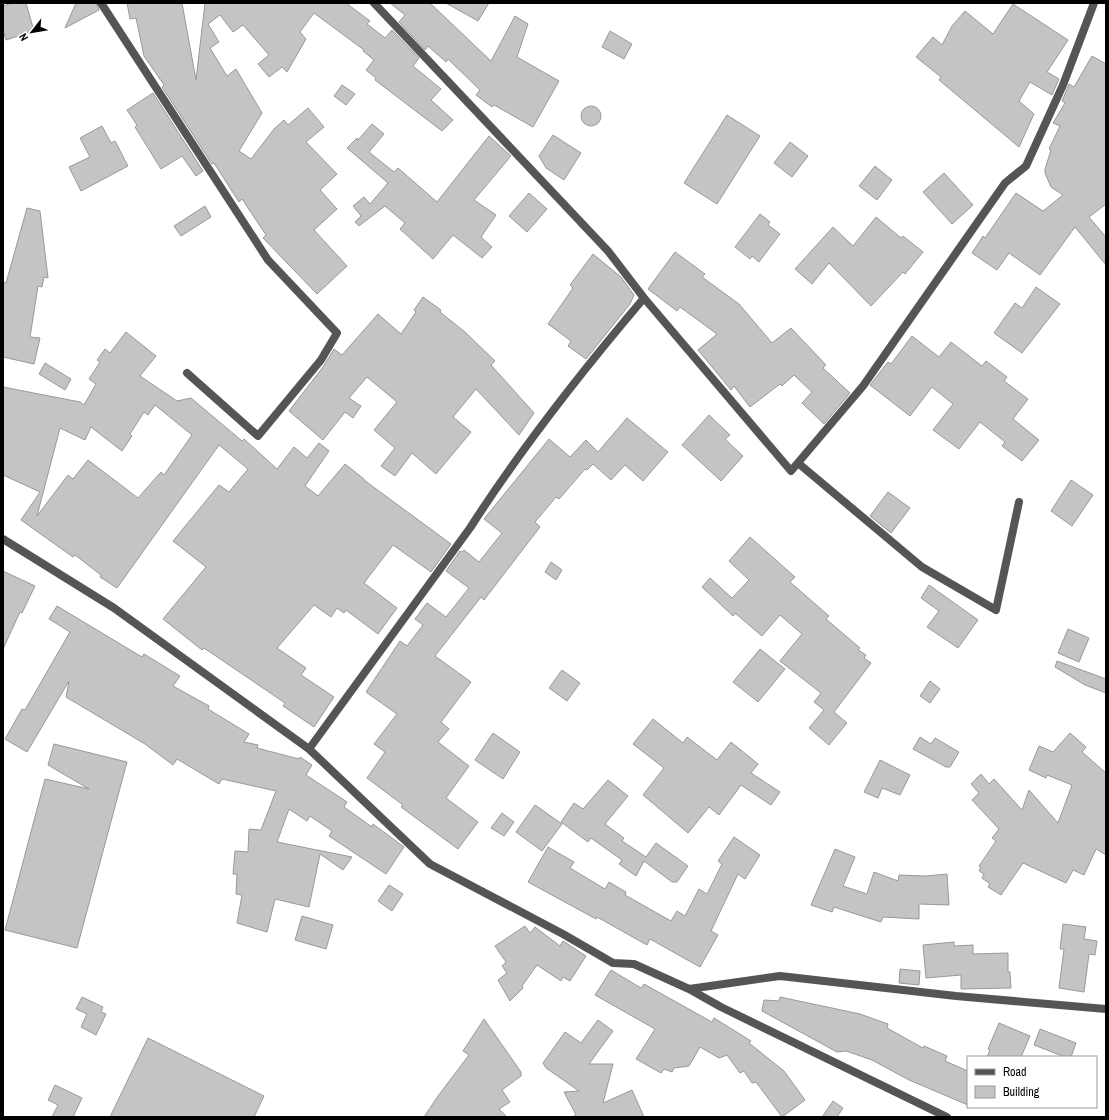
<svg xmlns="http://www.w3.org/2000/svg" width="1109" height="1120" font-family="'Archivo Narrow',sans-serif">
	<style>
		.building { fill: #c4c4c4; stroke: #999; fill-rule: evenodd }
		.lines { fill: none; stroke-linecap: round; stroke-linejoin: round }
		.minor { stroke: #555; stroke-width: 8 }
	</style>
	<rect width="100%" height="100%" fill="#fff"/>
	<path class="building" d="M12 3H26L34 31 6 40 3 31V6Z
		M76 3H96L99 10 65 28Z
		M127 3H182L196 80 205 3H346L370 21 367 24 385 38 392 30 419 58 413 66 441 89 431 100 453 120 442 131 375 80 376 78 366 70 374 60 363 51 364 50 314 13 300 32 306 39 287 72 282 67 269 77 258 64 269 55 243 25 233 32 220 15 208 24 219 42 210 48 227 76 236 69 262 113 239 151 251 159 274 129 284 120 288 125 308 108 324 127 306 142 337 174 320 190 337 209 314 230 347 266 317 294 263 238 266 235 242 199 239 202 214 163 212 164 162 87 164 85 144 56 136 18 130 19Z
		M390 3H430L491 61 515 16 528 24 517 57 559 81 533 127 494 105 492 107 476 95 480 90 448 59 446 62 428 46 425 50 399 22 405 15Z
		M446 3H489L478 21Z
		M1013 4 1068 40 1047 72 1059 79 1052 95 1030 82 1019 101 1034 114 1019 147 939 80 941 77 916 57 933 37 942 45 952 26 965 11 993 34Z
		M610 31 632 44 624 59 602 47Z
		M1092 56 1106 64V204L1089 217 1106 237V265L1075 227 1040 275 1009 253 997 270 972 253 983 236 985 238 1016 193 1043 211 1063 195 1051 187 1045 173V169L1051 150 1049 149 1060 126 1053 123 1065 103 1062 101 1069 84 1074 87Z
		M342 85 355 94 346 105 334 96Z
		M153 93 203 171 196 176 182 156 161 169 135 127 137 125 127 110Z
		M581 116a10 10 0 1 1 20 0a10 10 0 1 1-20 0Z
		M727 115 760 136 717 204 684 183Z
		M372 124 384 134 369 152 394 172 398 168 437 202 489 136 511 156 474 200 496 215 481 237 492 247 482 258 453 235 433 259 400 229 405 223 385 206 359 226 355 222 361 216 353 206 364 197 370 204 388 183 347 148 357 138 358 140Z
		M102 126 111 143 115 141 128 166 81 191 69 167 90 157 80 138Z
		M553 135 581 153 564 180 546 168 539 156Z
		M790 142 808 156 792 177 774 163Z
		M875 166 892 180 877 200 859 186Z
		M944 173 973 205 952 224 923 192Z
		M529 193 547 209 527 232 509 216Z
		M205 206 211 217 181 236 174 226Z
		M27 208 40 211 48 278 44 277 42 287 38 286 30 337 40 338 34 364 3 357V282L6 283Z
		M760 214 770 222 768 225 780 234 759 262 752 256 750 259 735 247Z
		M876 217 901 238 903 236 923 252 905 274 903 272 871 306 829 263 812 284 795 269 833 227 853 246Z
		M675 252 705 274 702 277 739 304 772 343 791 328 826 365 823 368 850 393 824 424 802 403 812 392 794 375 782 386 780 384 750 407 734 386 731 390 698 350 717 334 680 307 677 311 648 289Z
		M593 254 621 277 634 295 630 304 586 359 568 346 571 341 548 324 573 288 570 285Z
		M1036 287 1060 304 1022 353 994 333 1015 303 1022 308Z
		M423 297 441 310 440 312 465 332 495 361 491 365 534 413 519 435 476 389 453 417 471 432 436 474 412 453 395 476 381 466 395 448 374 430 397 402 367 377 349 398 361 406 353 418 345 412 323 440 289 411 323 367 334 349 342 355 378 314 401 334 416 312 414 310Z
		M126 332 156 356 140 376 177 401 191 398 242 441 244 439 277 469 294 447 307 458 319 443 329 451 305 486 318 496 345 464 364 479V480L451 544 431 572 393 545 364 583 397 608 378 634 346 610 344 613 337 608 331 617 314 605 277 648 306 668 301 675 334 697 314 727 283 706 285 703 204 648 202 650 163 619 206 567 173 541 219 485 229 492 248 469 219 445 117 588 100 577 101 575 75 555 73 557 21 520 40 492 3 475V387L80 402 84 405 96 384 89 379 100 362 97 360 105 349 110 353ZM155 405 192 435 164 475 161 472 138 498 88 460 73 479 68 475 37 516 60 428 85 440 91 427 122 451 132 436 130 434 144 412 148 415Z
		M912 336 939 357 951 342 982 366 986 361 1007 377 1004 381 1028 399 1013 419 1039 440 1022 461 1002 446 1005 442 980 422 959 449 933 430 953 404 932 387 910 416 870 385 888 362 891 364Z
		M45 363 71 379 65 390 39 374Z
		M709 415 730 435 725 439 743 456 721 481 682 445Z
		M627 418 668 452 643 481 625 465 611 480 593 464 587 470 585 469 559 499 556 497 535 522 540 527 484 600 481 597 435 656 471 682 441 722 449 729 438 742 469 766 446 798 478 822 458 849 401 807 403 805 367 778 385 752 374 744 397 714 366 692 400 641 407 646 423 625 415 619 427 603 446 617 469 588 446 571 460 551 462 552 464 550 479 562 502 533 484 519 549 439 570 457 586 440 598 452Z
		M1071 480 1093 495 1072 526 1051 511Z
		M888 492 910 508 891 533 870 516Z
		M750 537 795 577 790 582 829 616 826 619 860 648 858 650 866 655 864 658 871 663 834 712 847 723 829 745 809 728 824 710 814 702 821 693 780 661 802 634 780 615 762 636 735 613 733 616 702 587 710 578 732 598 749 580 729 561Z
		M551 562 562 570 556 580 545 572Z
		M3 571 35 586 22 613 20 612 3 649Z
		M929 585 978 620 958 648 927 627 939 611 921 598Z
		M57 606 142 657 144 654 180 676 173 686 209 706 208 709 249 734 244 742 258 745 257 748 299 759 300 757 312 765 306 775 347 802 344 807 372 827 373 824 404 847 386 874 329 836 332 831 310 816 307 821 289 809 277 842 352 857 343 870 320 854 309 907 275 899 267 932 237 923 242 895 236 894 237 874H233L235 851 248 852 249 829 261 830 276 791 222 779 219 784 177 759 173 765 145 744 66 697 69 681 27 752 5 739 22 709 25 710 70 632 49 619Z
		M1068 629 1089 638 1079 662 1058 653Z
		M760 649 785 669 758 702 733 682Z
		M1057 661 1106 679V693L1085 685 1055 667Z
		M562 670 580 683 567 701 549 688Z
		M930 681 940 689 930 703 920 696Z
		M653 719 683 743 687 737 717 760 731 742 758 764 751 773 780 792 771 805 741 785 719 815 709 807 688 833 643 795 664 768 633 744Z
		M493 733 520 752 503 779 475 760Z
		M1070 733 1086 747 1082 752 1106 773V855L1096 849 1084 875 1073 870 1066 883 1023 863 1001 895 988 887 990 884 982 878 984 874 979 871 981 867 979 866 996 841 992 838 999 829 972 800 979 793 971 784 981 774 989 784 994 779 1022 810 1029 790 1058 823 1072 785 1047 775 1046 778 1029 770 1039 746 1053 752Z
		M920 737 931 744 935 738 959 752 950 767H946L913 749Z
		M54 744 127 762 77 948 5 930 45 779 89 789 48 765Z
		M880 760 910 775 900 795 882 788 878 798 864 792Z
		M608 780 628 796 605 824 624 838 622 841 646 857 656 843 688 866 677 882H672L644 861 636 876 619 864 622 860 591 838 588 842 561 822 574 803 583 809Z
		M535 805 562 824 542 851 516 832Z
		M502 813 514 822 504 836 491 828Z
		M734 837 760 855 745 879 738 874 711 931 718 935 700 967 650 939 647 945 597 917 596 919 528 882 548 847 574 862 570 868 605 889 609 882 626 892 625 895 671 921 677 911 685 916 699 889 707 894 722 864 718 861Z
		M835 849 855 857 843 886 867 894 874 872 898 881 899 875 926 876 947 874 949 905 919 904V919L883 917 881 922 834 907 832 912 811 905Z
		M389 885 403 894 392 911 378 901Z
		M302 916 333 925 326 949 295 940Z
		M1063 924 1086 927 1084 939 1097 941 1095 955 1089 954 1084 992 1059 988 1064 949H1060Z
		M525 926 530 933 535 927 560 946 563 941 586 956 570 981 563 977 561 981 537 965 522 986 523 988 510 1001 498 980 507 973 502 966 506 962 495 946Z
		M954 942V946L973 945V954L1008 953V972H1010L1011 988 961 989V975L926 978 923 945Z
		M900 969 920 971 919 985 899 983Z
		M611 970 641 988 644 984 712 1022 714 1018 751 1041 749 1043 784 1071 805 1100 782 1117 756 1082 752 1083 744 1071 740 1073 727 1055 719 1058 700 1047 689 1066 674 1068 672 1072 664 1069 661 1073 636 1059 655 1029 595 995Z
		M82 997 103 1007 101 1012 106 1014 96 1035 81 1027 87 1014 76 1009Z
		M780 997 860 1014 888 1024 887 1028 923 1048 924 1046 947 1056 945 1061 968 1071V1105L909 1080 872 1060 846 1051 837 1052 762 1011 764 1000 779 1001Z
		M484 1019 521 1072V1076L502 1090 510 1102 499 1109 507 1117H424L438 1096 469 1055 463 1051Z
		M598 1020 613 1031 589 1064H613L603 1103 632 1090 644 1117H572L576 1115 564 1092 579 1091 546 1068 543 1063 565 1032 581 1043Z
		M999 1023 1030 1036 1021 1057H987L990 1050 988 1049Z
		M1040 1029 1076 1043 1071 1057H1065L1034 1045Z
		M148 1038 264 1096 254 1117H110Z
		M55 1085 82 1098 73 1117H52L58 1105 48 1100Z
		M833 1101 843 1108 837 1117H822Z"/>
	<g class="lines">
		<path class="minor" d="M101 3 268 260 337 333 321 360 258 436 187 373
			M374 3 608 251 644 298 791 471 863 386 1005 183 1026 166 1063 85 1094 3
			M798 463 922 567 996 610 1019 502
			M3 539 114 608 309 749 430 864 563 934 613 963 634 964 689 989 721 1007 947 1117
			M309 749 470 528C522 447 582 371 644 298
			M689 989 780 976 956 996 1106 1009"/>
	</g>
	<rect width="1109" height="1120" fill="none" stroke="#000000" stroke-width="8"/>
	<rect x="967" y="1056" width="130" height="52" fill="#ffffff" stroke="#999999"/>
	<rect x="975" y="1069" width="20" height="6" fill="#555555" stroke="#999999"/>
	<text x="1003" y="1076" font-size="12" fill="#000000">Road</text>
	<rect x="975" y="1086" width="20" height="12" fill="#c4c4c4" stroke="#999999"/>
	<text x="1003" y="1096" font-size="12" fill="#000000">Building</text>
	<g transform="translate(32 32) rotate(239)" stroke="#ffffff" stroke-width="3" paint-order="stroke">
	<path d="M0-3L7 15L0 10L-7 15Z" fill="#000000"/>
	<text y="-6" font-size="11" font-weight="bold" text-anchor="middle" fill="#000000">N</text>
	</g>
</svg>
